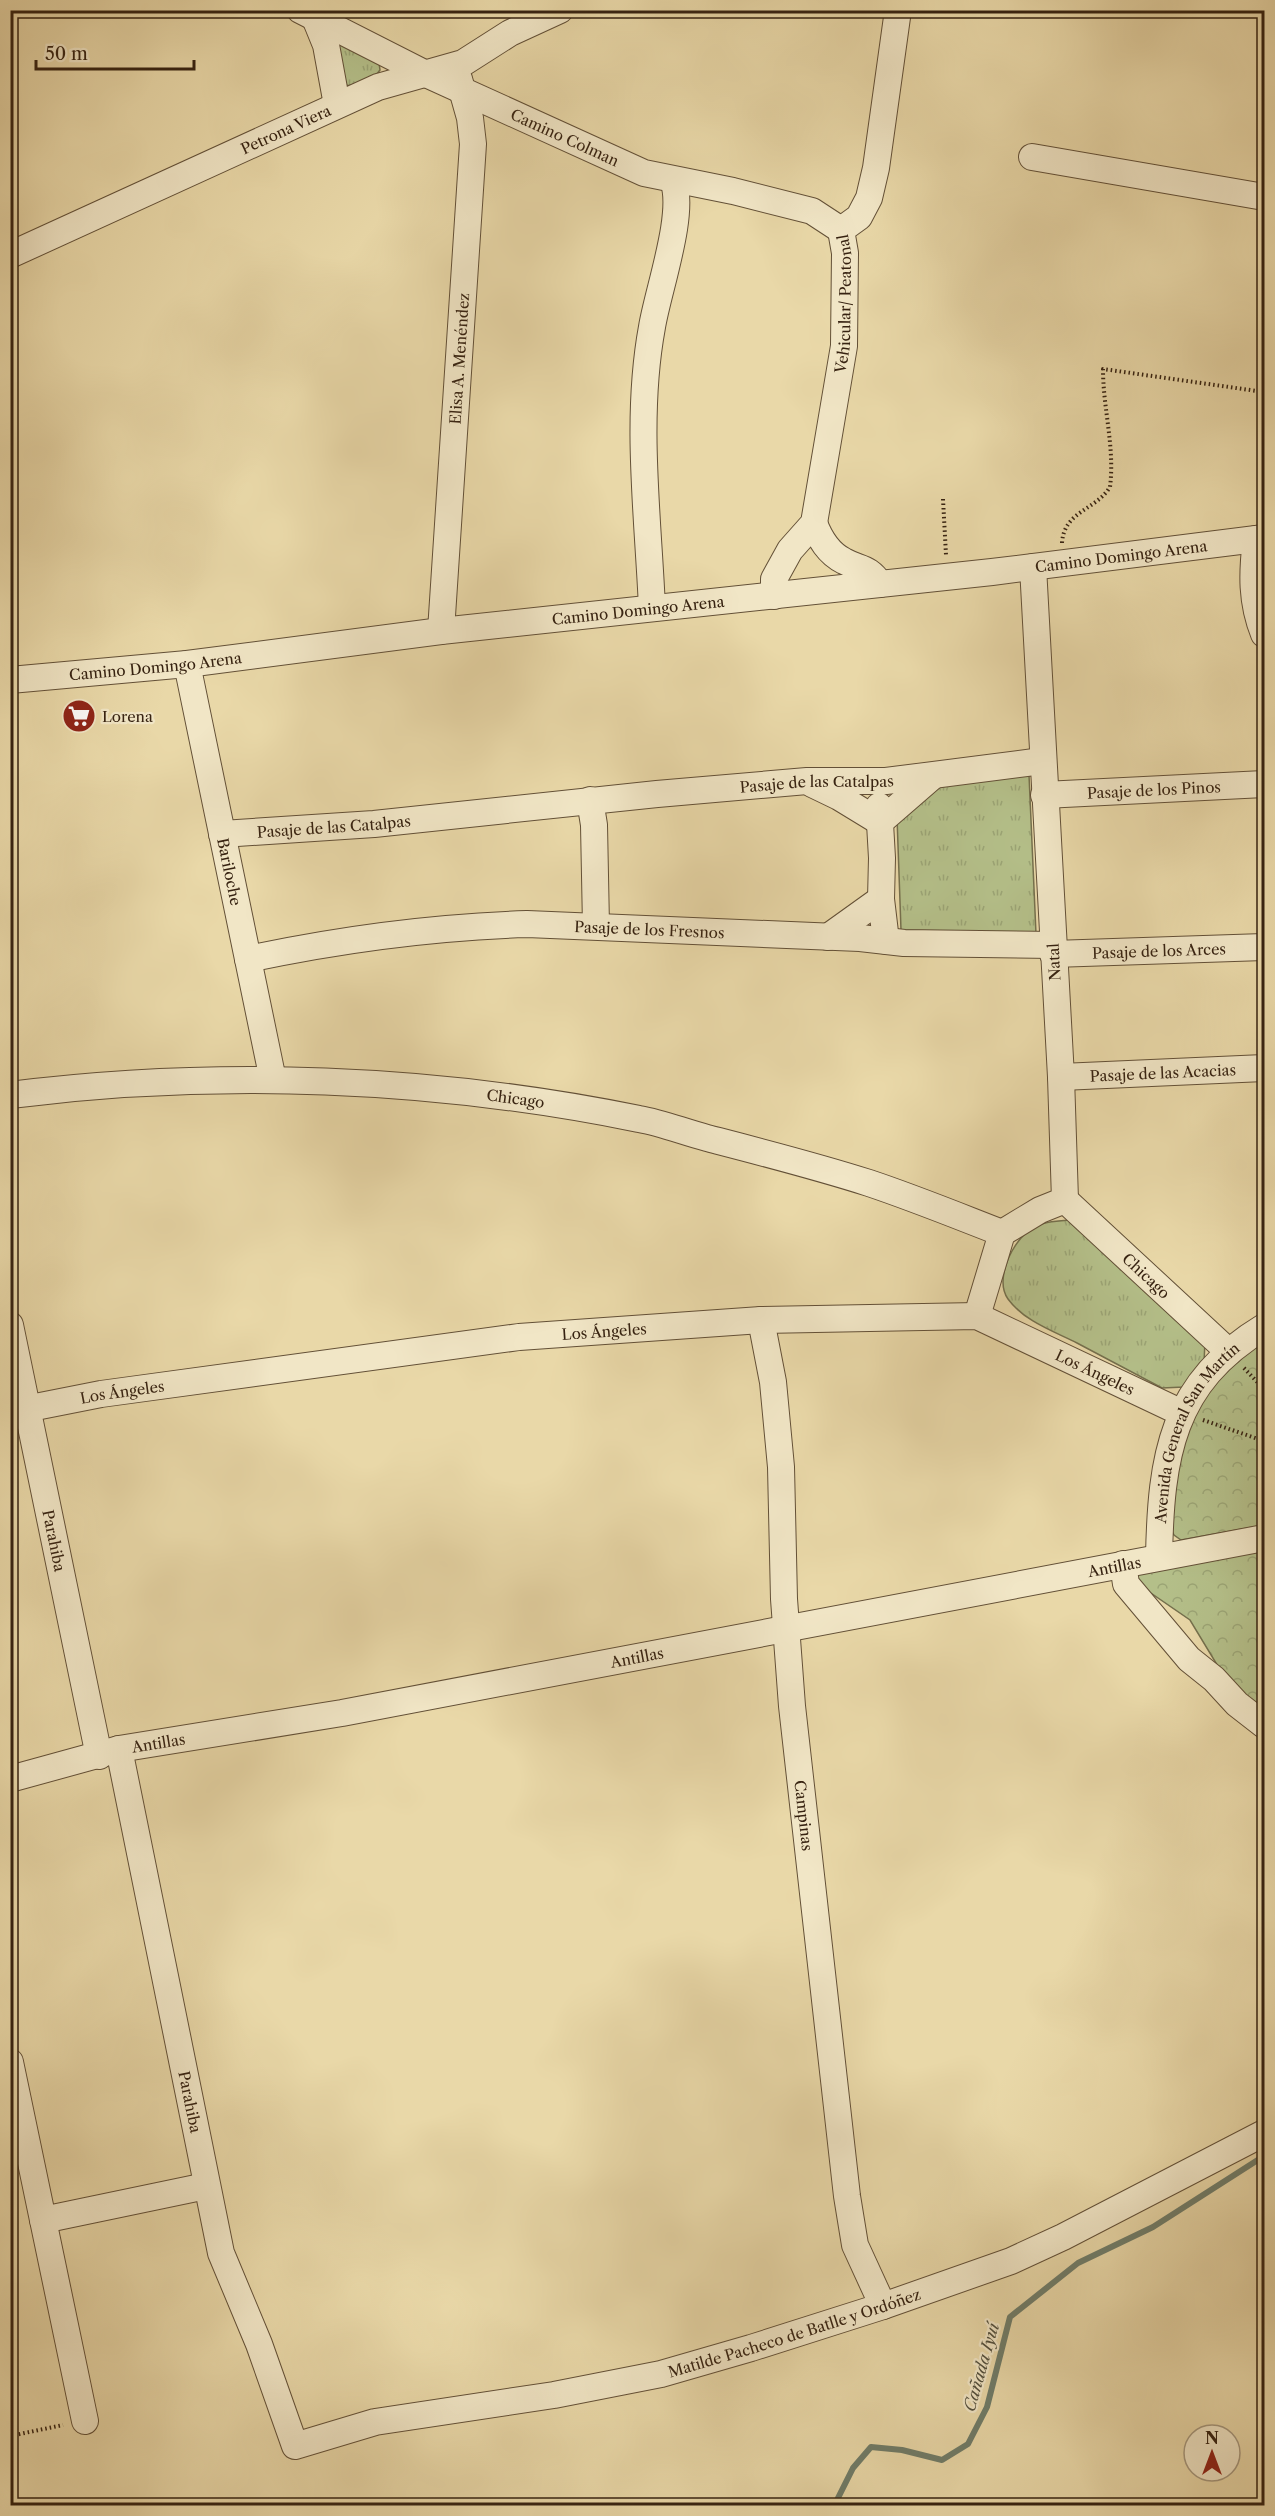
<svg xmlns="http://www.w3.org/2000/svg" width="1275" height="2516" font-family="'Libre Caslon Text',serif">
	<style>
		.grass { fill: url(#grass-tufts); stroke: #75704d; stroke-width: 1.5 }
		.forest { fill: url(#forest-crowns); stroke: #75704d; stroke-width: 1.5 }
		.lines { fill: none; stroke-linecap: round; stroke-linejoin: round }
		.stream { stroke: #707d6a; stroke-width: 6 }
		.minor-casing { stroke: #635037; stroke-width: 28 }
		.path { stroke: #362211; stroke-width: 4; stroke-dasharray: 1.5 3; stroke-linecap: butt }
		.minor { stroke: #f1e6c6; stroke-width: 26 }
		.labels { text-anchor: middle; dominant-baseline: central; stroke-width: 4.5; stroke-linejoin: round; paint-order: stroke }
		.street-label { font-size: 15px; fill: #362211; stroke: #f1e6c6 }
		.poi-label { font-size: 15px; fill: #362211; stroke: #f1e6c6; text-anchor: start }
		.water-label { font-size: 16px; font-style: italic; fill: #53503e; stroke: #f1e6c6 }
	</style>
	<defs>
		<pattern id="grass-tufts" width="24" height="20" patternUnits="userSpaceOnUse" patternTransform="scale(1.5)"><rect width="24" height="20" fill="#b4bf89"/><path d="M3 7l-1-3M5 7V3M7 7l1-3M15 17l-1-3M17 17v-4M19 17l1-3" fill="none" stroke="#9ba475"/></pattern>
		<pattern id="forest-crowns" width="20" height="18" patternUnits="userSpaceOnUse" patternTransform="scale(1.5)"><rect width="20" height="18" fill="#b4bf89"/><path d="M2 6a3 3 0 1 1 6 0M12 15a3 3 0 1 1 6 0" fill="none" stroke="#9ba475"/></pattern>
	</defs>
	<rect width="100%" height="100%" fill="#e9d8a8"/>
	<filter id="stains"><feTurbulence type="fractalNoise" baseFrequency=".00333" numOctaves="4"/><feColorMatrix values="0 0 0 0 .2 0 0 0 0 .09 0 0 0 0 .02 0 0 0 .5 -.17"/></filter>
	<radialGradient id="worn" r=".72"><stop offset=".6" stop-color="#630" stop-opacity="0"/><stop offset="1" stop-color="#630" stop-opacity=".3"/></radialGradient>
	<path class="grass" d="M341 43 379 63 380 70C373 81 356 87 343 85L334 46Z
		M1029 775 1036 934 901 930 896 789Z
		M1073 1220 1205 1341 1204 1363 1184 1387 1162 1388C1134 1373 1105 1358 1077 1343 1053 1331 1024 1321 1008 1299 998 1285 1005 1264 1012 1251 1027 1224 1043 1221 1073 1220Z"/>
	<path class="forest" d="M1264 1339V1525L1181 1540 1174 1535 1170 1527V1496L1193 1413 1223 1371Z
		M1264 1548V1718L1225 1678 1190 1620 1145 1589 1135 1574Z"/>
	<g class="lines">
		<path class="stream" d="M834 2506 853 2468 871 2447 902 2450 942 2460 968 2444 987 2407 1010 2317 1078 2263 1153 2227 1264 2156"/>
		<g class="minor-casing">
			<g id="minor">
				<path id="s1" d="M300 10 426 74 644 173 733 191 812 211 841 230"/>
				<path d="M315 18 326 45 337 105"/>
				<path d="M1032 157 1264 197"/>
				<path id="s2" d="M10 255 378 87 463 63 510 33 560 10"/>
				<path d="M814 523C820 539 828 553 844 561 860 570 868 566 880 584"/>
				<path d="M1256 539C1252 573 1251 602 1264 634"/>
				<path id="s3" d="M774 596V579L790 550 814 523 844 346 845 253 841 230 859 217 869 198 876 168 898 10"/>
				<path d="M652 608C648 516 635 419 652 327 658 290 686 213 673 180"/>
				<path id="s4" d="M441 631 473 144 470 118 459 79"/>
				<path id="s5" d="M187 664 273 1080"/>
				<path id="s6" d="M10 680 187 664 441 631 992 572 1264 538"/>
				<path d="M812 784 839 797 880 822 933 776"/>
				<path id="s7" d="M1044 795 1264 784"/>
				<path d="M590 800 594 825 596 926"/>
				<path d="M879 806 882 858 881 899"/>
				<path id="s8" d="M222 834 374 824 657 794 807 781H886L1042 761"/>
				<path d="M828 937 881 899 886 941"/>
				<path id="s9" d="M1053 954 1264 947"/>
				<path id="s10" d="M248 959C337 940 436 927 527 924L860 938 904 943 1053 945"/>
				<path id="s11" d="M1061 1077 1264 1068"/>
				<path id="s12" d="M10 1095C218 1069 433 1077 639 1119 662 1123 684 1132 707 1138 761 1152 816 1166 869 1183 914 1198 958 1216 1002 1233"/>
				<path id="s13" d="M1065 1200 1229 1352"/>
				<path d="M977 1316 1002 1233 1040 1210 1065 1200 1061 1077 1033 567"/>
				<path id="s14" d="M761 1320 773 1382 781 1467 784 1599 792 1706 847 2196 855 2245 883 2306"/>
				<path id="s15" d="M10 1325 99 1756"/>
				<path id="s16" d="M10 1412 101 1394 519 1337 761 1320 977 1316 1182 1413"/>
				<path id="s17" d="M1159 1557C1161 1457 1171 1383 1264 1327"/>
				<path d="M1123 1564 1126 1584 1189 1659 1214 1679 1237 1704 1264 1725"/>
				<path id="s18" d="M119 1749 221 2253 259 2344 295 2446 375 2422 554 2395 661 2374 751 2348 883 2306 1011 2261 1063 2237 1264 2133"/>
				<path id="s19" d="M10 1779 119 1749 342 1713 1264 1538"/>
				<path d="M10 2062 85 2421"/>
				<path d="M43 2220 206 2186"/>
			</g>
		</g>
		<path class="path" d="M1132 16 1136 10
			M943 499 946 555
			M1062 543C1064 511 1096 510 1110 487 1115 447 1103 409 1103 369L1264 392
			M1244 1368 1264 1389
			M1203 1420 1264 1441
			M10 2436 63 2425"/>
		<use href="#minor" class="minor"/>
	</g>
	<defs>
		<g id="supermarket-disc" transform="scale(1.725)"><circle r="9.5" fill="#8f2418" stroke="#f1e6c6"/><path d="M-6-5.5h2.5l.6 2H6L4.5 2H-2.5L-4.4-4H-6ZM-1.5 3.2a1.3 1.3 0 1 0 .1 0ZM3 3.2a1.3 1.3 0 1 0 .1 0Z" fill="#fff"/></g>
	</defs>
	<g fill-rule="evenodd">
		<use href="#supermarket-disc" x="79" y="716"/>
	</g>
	<g class="labels">
		<g class="street-label">
			<text stroke="none"><textPath href="#s2" startOffset="303">Petrona Viera</textPath></text>
			<text stroke="none"><textPath href="#s1" startOffset="294">Camino Colman</textPath></text>
			<text stroke="none"><textPath href="#s3" startOffset="308">Vehicular/ Peatonal</textPath></text>
			<text stroke="none"><textPath href="#s4" startOffset="273">Elisa A. Menéndez</textPath></text>
			<text stroke="none"><textPath href="#s6" startOffset="1118">Camino Domingo Arena</textPath></text>
			<text stroke="none"><textPath href="#s6" startOffset="632">Camino Domingo Arena</textPath></text>
			<text stroke="none"><textPath href="#s6" startOffset="146">Camino Domingo Arena</textPath></text>
			<text stroke="none"><textPath href="#s8" startOffset="597">Pasaje de las Catalpas</textPath></text>
			<text stroke="none"><textPath href="#s7" startOffset="110">Pasaje de los Pinos</textPath></text>
			<text stroke="none"><textPath href="#s8" startOffset="112">Pasaje de las Catalpas</textPath></text>
			<text stroke="none"><textPath href="#s5" startOffset="212">Bariloche</textPath></text>
			<text stroke="none"><textPath href="#s10" startOffset="404">Pasaje de los Fresnos</textPath></text>
			<text stroke="none"><textPath href="#s9" startOffset="106">Pasaje de los Arces</textPath></text>
			<text transform="translate(1054 962) rotate(-93)">Natal</text>
			<text stroke="none"><textPath href="#s11" startOffset="102">Pasaje de las Acacias</textPath></text>
			<text stroke="none"><textPath href="#s12" startOffset="507">Chicago</textPath></text>
			<text stroke="none"><textPath href="#s13" startOffset="111">Chicago</textPath></text>
			<text stroke="none"><textPath href="#s16" startOffset="600">Los Ángeles</textPath></text>
			<text stroke="none"><textPath href="#s16" startOffset="1104">Los Ángeles</textPath></text>
			<text stroke="none"><textPath href="#s16" startOffset="114">Los Ángeles</textPath></text>
			<text stroke="none"><textPath href="#s17" startOffset="134">Avenida General San Martín</textPath></text>
			<text stroke="none"><textPath href="#s15" startOffset="220">Parahiba</textPath></text>
			<text stroke="none"><textPath href="#s19" startOffset="1125">Antillas</textPath></text>
			<text stroke="none"><textPath href="#s19" startOffset="639">Antillas</textPath></text>
			<text stroke="none"><textPath href="#s19" startOffset="153">Antillas</textPath></text>
			<text stroke="none"><textPath href="#s14" startOffset="498">Campinas</textPath></text>
			<text stroke="none"><textPath href="#s18" startOffset="360">Parahiba</textPath></text>
			<text stroke="none"><textPath href="#s18" startOffset="1234">Matilde Pacheco de Batlle y Ordóñez</textPath></text>
		</g>
		<g class="poi-label">
			<text x="102" y="716">Lorena</text>
		</g>
		<g class="water-label">
			<text transform="translate(981 2367) rotate(-74)">Cañada Iyuí</text>
		</g>
	</g>
	<rect width="1275" height="2516" fill="none" stroke="#e9d8a8" stroke-width="36"/>
	<rect x="12" y="12" width="1251" height="2492" fill="none" stroke="#362211" stroke-width="3"/>
	<rect x="18" y="18" width="1239" height="2480" fill="none" stroke="#362211" stroke-width="1.5"/>
	<g transform="translate(1212 2453)"><circle r="28" fill="#f1e6c6" stroke="#a6987e" stroke-width="1.5"/>
	<path d="M0-4.5L10 22L0 15L-10 22Z" fill="#8f2418"/>
	<text y="-9" font-size="16" font-weight="bold" text-anchor="middle" fill="#362211">N</text>
	</g>
	<path d="M36 60v9h158v-9" fill="none" stroke="#362211" stroke-width="3"/>
	<text x="45" y="60" font-size="18" fill="#362211" stroke="#f1e6c6" stroke-width="4.5" paint-order="stroke">50 m</text>
	<rect width="100%" height="100%" filter="url(#stains)"/>
	<rect width="100%" height="100%" fill="url(#worn)"/>
</svg>
